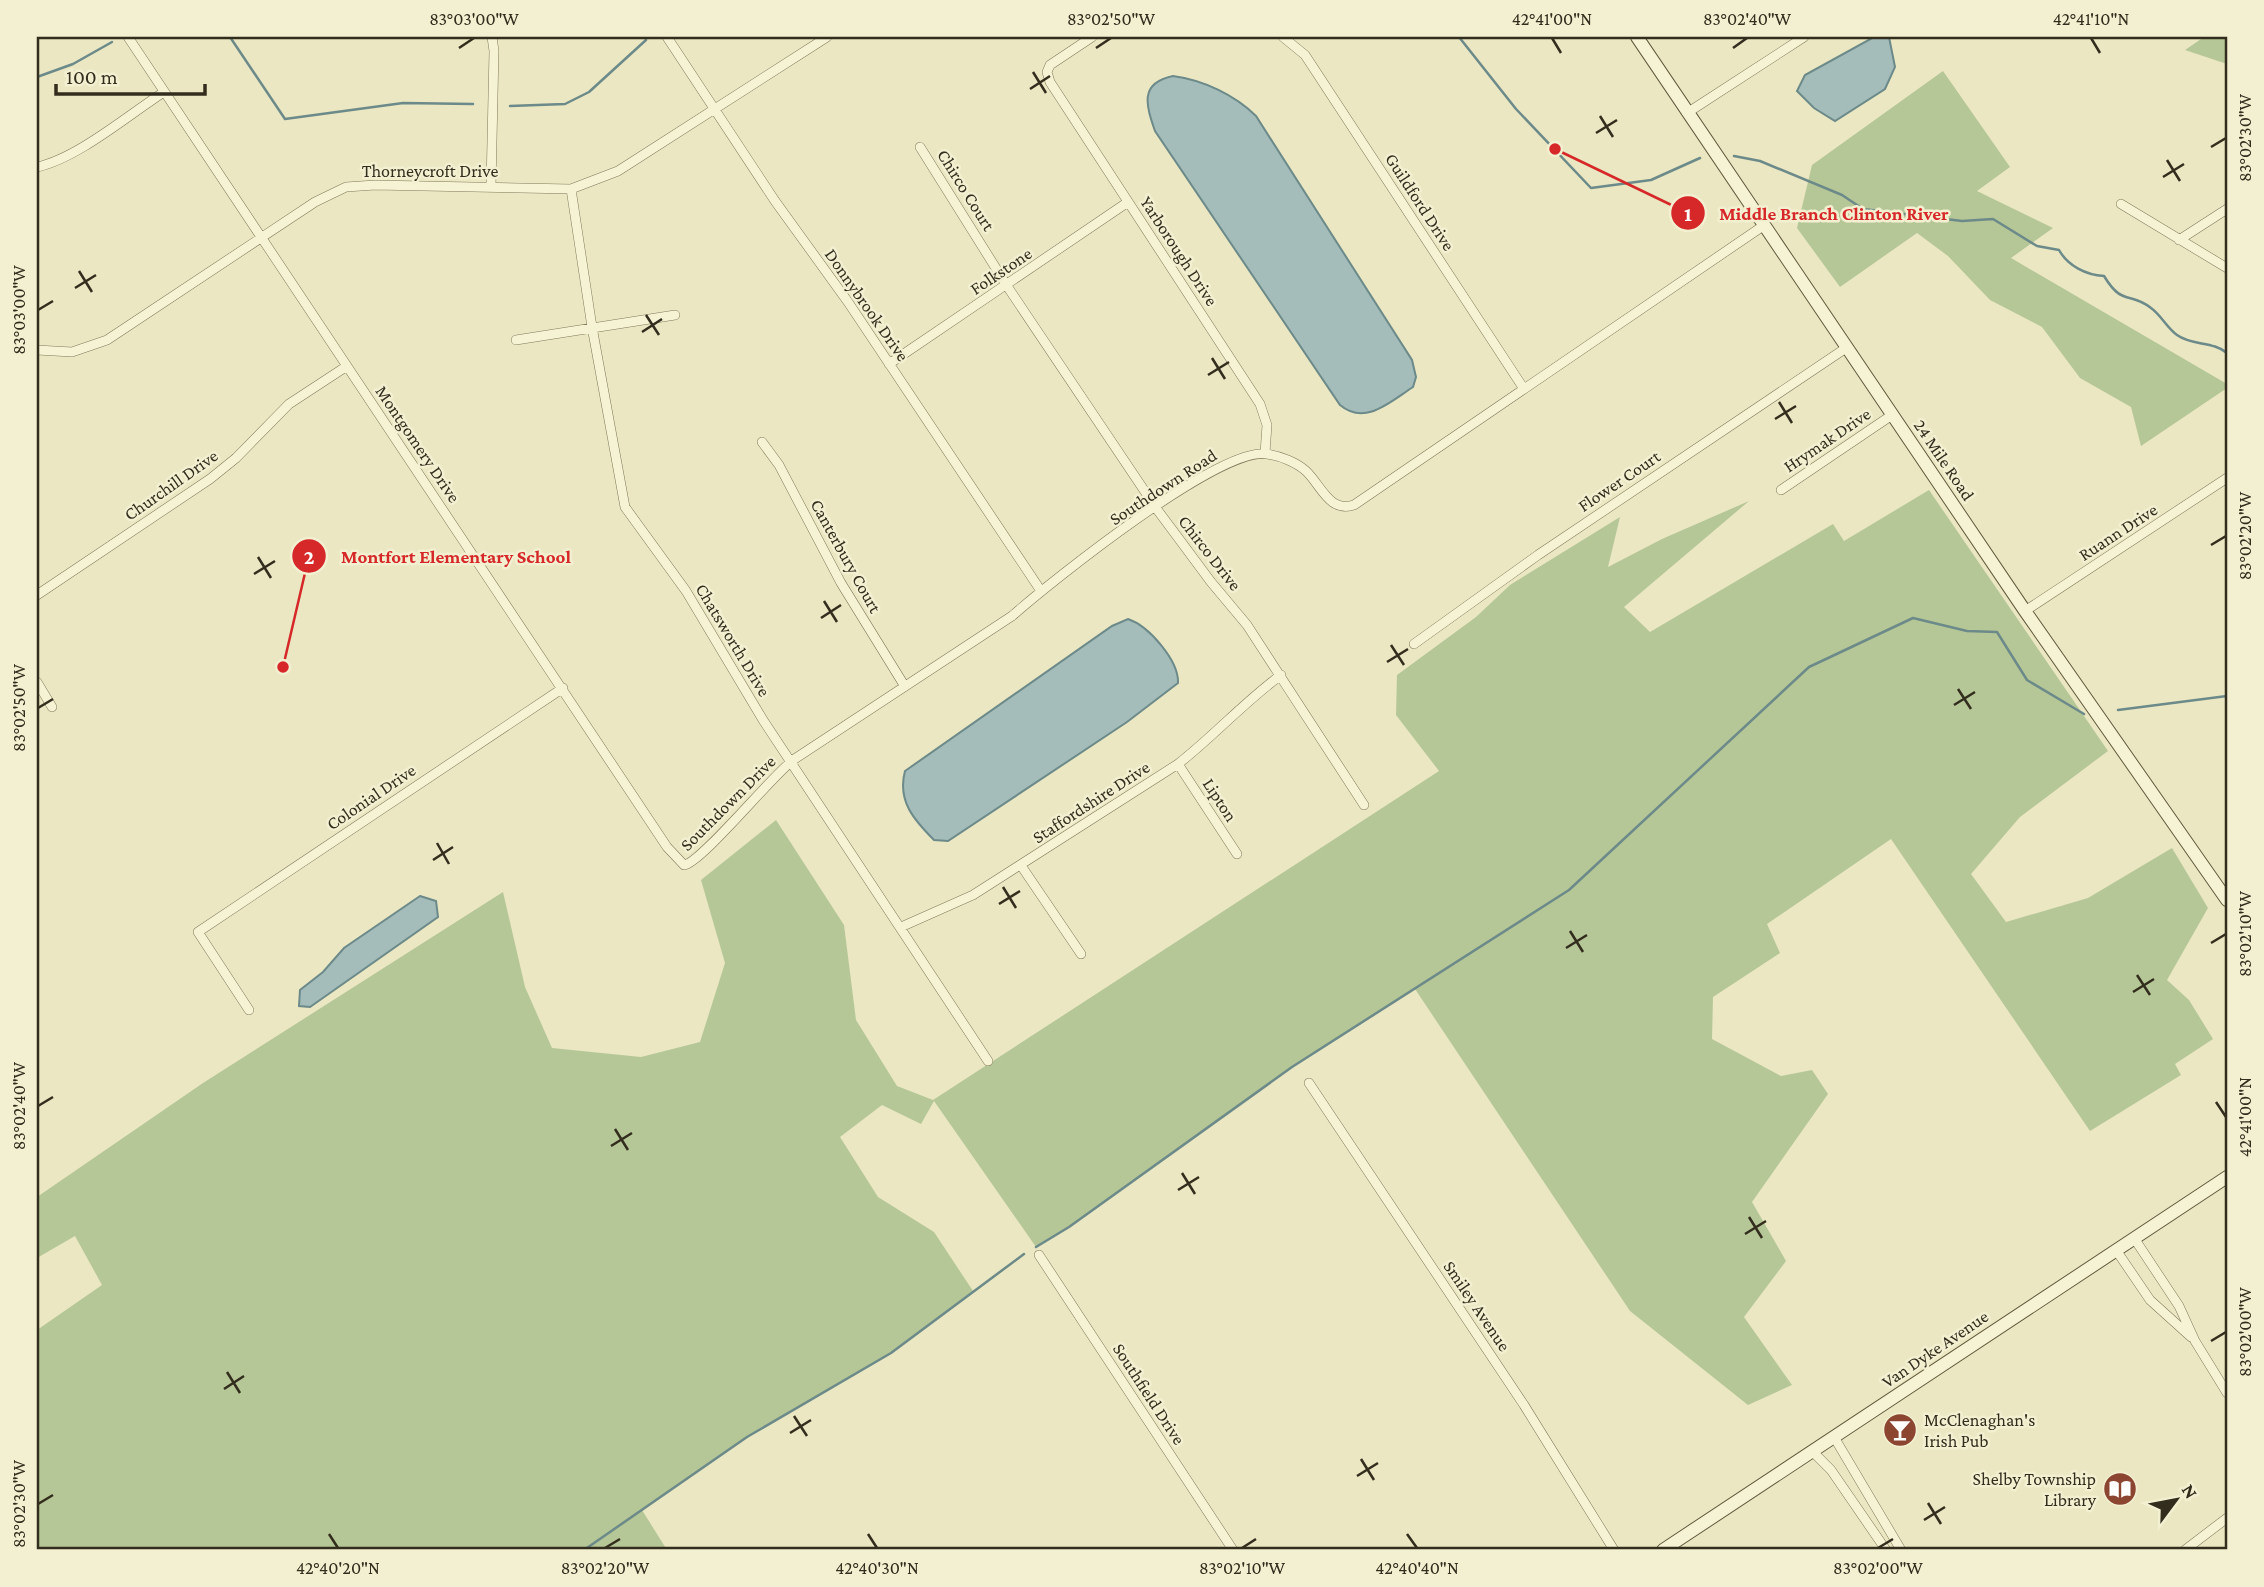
<svg xmlns="http://www.w3.org/2000/svg" width="2264" height="1587" font-family="'Crimson Pro',serif">
	<style>
		.green { fill: #b6c797 }
		.water { fill: #a4bdbb; stroke: #6c8a89; stroke-width: 2 }
		.lines { fill: none; stroke-linecap: round; stroke-linejoin: round }
		.stream { stroke: #6c8a89; stroke-width: 2.5 }
		.street-casing { stroke: #82795b; stroke-width: 10 }
		.secondary-casing { stroke: #645a3e; stroke-width: 14 }
		.street { stroke: #f5f3d4; stroke-width: 9 }
		.secondary { stroke: #f5f3d4; stroke-width: 12 }
		.ticks { fill: none; stroke: #332d1e; stroke-width: 2.5 }
		.labels { text-anchor: middle; dominant-baseline: central; stroke-width: 5; stroke-linejoin: round; paint-order: stroke }
		.street-label { font-size: 18px; fill: #332d1e; stroke: #f2f0d1 }
		.poi-label { font-size: 18px; fill: #332d1e; stroke: #f2f0d1; text-anchor: start }
		.leader { fill: none; stroke: #d62828; stroke-width: 2.5 }
		.callout-dot { fill: #d62828; stroke: #f2f0d1; stroke-width: 2.5 }
		.mark-label { font-size: 21px; text-anchor: middle; font-weight: bold; fill: #fff }
		.callout-label { font-size: 19px; text-anchor: middle; font-weight: bold; fill: #d62828; stroke: #f2f0d1; stroke-width: 5; stroke-linejoin: round; paint-order: stroke }
		.neatline { fill: none; stroke: #332d1e; stroke-width: 2.5 }
		.ticks-label { font-size: 18px; text-anchor: middle; fill: #332d1e }
	</style>
	<rect width="100%" height="100%" fill="#eae7c2"/>
	<path class="green" d="M2204 37H2227V64L2185 50Z
		M1943 71 2010 167 1977 191 2053 228 2011 258 2227 384V388L2141 446 2131 407 2080 378 2042 327 1990 300 1948 256 1917 233 1840 287 1797 228 1812 165Z
		M1929 490 2108 751 2020 817 1971 874 2006 922 2088 898 2172 848 2208 908 2167 980 2189 1000 2213 1039 2175 1064 2181 1075 2090 1131 1891 839 1767 924 1780 953 1713 997 1712 1039 1781 1076 1812 1070 1828 1094 1752 1202 1786 1261 1744 1317 1792 1385 1748 1405 1630 1311 1415 989 1292 1067 1069 1227 1036 1247 934 1101 921 1124 882 1105 840 1137 878 1197 934 1232 973 1291 891 1353 747 1437 642 1510 667 1550H37V1330L102 1285 75 1236 37 1258V1197L203 1083 503 892 525 987 552 1048 641 1057 700 1042 725 963 701 880 776 820 844 925 856 1020 897 1086 933 1100 1439 771 1396 715 1397 675 1476 617 1510 585 1620 517 1608 567 1662 539 1749 501 1624 607 1650 632 1833 524 1844 541Z"/>
	<path class="water" d="M1874 37H1889L1895 67 1885 89 1835 121 1814 108 1797 91 1805 75Z
		M1173 76C1203 80 1235 95 1256 116L1412 360 1416 377 1413 387C1390 402 1365 426 1340 405L1155 131C1146 105 1139 83 1173 76Z
		M1128 619C1149 626 1179 661 1178 683L1127 722 948 841 934 840C914 820 897 801 905 771L1112 626Z
		M420 896 436 901 438 917 310 1007 299 1006 300 990 323 972 344 948Z"/>
	<g class="lines">
		<path class="stream" d="M230 37 285 119 403 103 473 104
			M1459 37 1516 109 1591 188 1651 180 1700 158
			M37 77 73 64 112 42
			M510 106 565 104 589 92 646 40
			M1734 156 1760 161 1842 195 1863 209 1962 221 1993 219 2037 246 2059 250C2068 266 2086 275 2104 276 2123 307 2129 291 2151 308 2161 315 2167 328 2177 335 2192 346 2213 341 2227 353
			M2118 710 2227 696
			M1036 1247 1069 1227 1292 1067 1569 890 1809 667 1913 618 1967 631 1997 632 2027 680 2084 714
			M584 1550 747 1437 891 1353 1024 1254"/>
		<g class="street-casing">
			<path id="street" d="M128 37 667 847 684 865C700 864 771 777 793 760L1012 616C1052 581 1220 446 1267 454 1280 456 1296 462 1306 471 1321 485 1329 513 1354 505L1763 226
				M667 37 775 201 848 302 1041 591
				M1092 37 1050 65 1047 72 1050 82 1260 404 1267 425 1265 453
				M1283 37 1305 55 1524 389
				M1687 113 1804 37
				M920 147 1007 286 1156 508 1211 582 1247 625 1364 805
				M37 167C78 158 128 115 164 92
				M491 186 494 51 492 37
				M571 189 592 327 625 507 686 591 763 720 988 1061
				M2121 204 2227 268
				M2179 240 2227 209
				M516 340 675 315
				M37 350 72 352 107 340 315 202 346 187 375 185 571 189 618 171 827 37
				M889 364 1128 202
				M762 442 779 465 841 583 904 685
				M1781 490 1892 415
				M37 595 210 479 236 458 289 404 347 366
				M2025 611 2227 478
				M1414 644 1538 555 1846 348
				M37 682 52 707
				M1178 764 1237 854
				M1022 867 1081 954
				M901 927 973 895 1178 764C1214 736 1244 702 1281 675
				M249 1010 198 932 563 688
				M1309 1083 1524 1405 1614 1550
				M2134 1238 2179 1306 2195 1341 2227 1393
				M2116 1250 2150 1300 2191 1337
				M1039 1255 1233 1550
				M1834 1437 1901 1550
				M1812 1451 1831 1470 1886 1550
				M2185 1550 2227 1518"/>
		</g>
		<g class="secondary-casing">
			<path id="secondary" d="M1637 37 2025 611 2227 900
				M1663 1550 2227 1177"/>
		</g>
		<use href="#street" class="street"/>
		<use href="#secondary" class="secondary"/>
	</g>
	<path class="ticks" d="M1552 38 1561 53M2091 38 2100 53M459 48 474 38M1096 48 1111 38M1733 48 1747 38M1033 72 1046 93M1030 89 1050 76M1600 116 1613 137M1596 133 1617 120M2211 147 2226 138M2167 160 2180 181M2163 177 2184 164M79 271 92 292M75 288 96 275M38 310 53 301M646 315 659 335M642 332 662 319M1212 358 1225 379M1208 375 1229 362M1779 402 1792 423M1775 419 1796 406M2211 545 2226 536M258 557 271 578M254 574 275 561M824 601 837 622M821 618 841 605M1391 645 1404 665M1387 662 1408 649M1958 689 1971 709M1954 705 1975 692M38 708 53 699M437 843 449 864M433 860 453 847M1003 887 1016 908M999 904 1020 891M1570 931 1583 952M2211 943 2226 934M1566 948 1587 935M2137 975 2150 995M2133 992 2154 979M2216 1102 2226 1117M38 1106 53 1097M615 1129 628 1150M611 1146 632 1133M1182 1173 1195 1194M1178 1190 1199 1177M1749 1217 1762 1238M1745 1234 1766 1221M2211 1341 2226 1332M227 1372 240 1393M224 1389 244 1376M794 1416 807 1436M790 1433 811 1420M1361 1459 1374 1480M1357 1476 1378 1463M1928 1503 1941 1524M38 1504 53 1495M1924 1520 1945 1507M329 1534 338 1548M868 1534 877 1548M1407 1534 1417 1548M605 1548 620 1539M1242 1548 1256 1539M1878 1548 1893 1539"/>
	<defs>
		<g id="bar-disc" transform="scale(1.75)"><circle r="9.5" fill="#8c4530" stroke="#f2f0d1"/><path d="M-6-5H6L.8 .8V4.5H3.5V6h-7V4.5H-.8V.8Z" fill="#fff"/></g>
		<g id="library-disc" transform="scale(1.75)"><circle r="9.5" fill="#8c4530" stroke="#f2f0d1"/><path d="M-6-4Q-3-5.5-.7-3.5V5Q-3 3-6 4ZM6-4Q3-5.5 .7-3.5V5Q3 3 6 4Z" fill="#fff"/></g>
	</defs>
	<g fill-rule="evenodd">
		<use href="#bar-disc" x="1900" y="1430"/>
		<use href="#library-disc" x="2120" y="1489"/>
	</g>
	<g class="labels">
		<g class="street-label">
			<text x="430" y="171">Thorneycroft Drive</text>
			<text transform="translate(966 190) rotate(58)">Chirco Court</text>
			<text transform="translate(1420 202) rotate(57)">Guildford Drive</text>
			<text transform="translate(1179 251) rotate(57)">Yarborough Drive</text>
			<text transform="translate(1001 271) rotate(-34)">Folkstone</text>
			<text transform="translate(867 305) rotate(55)">Donnybrook Drive</text>
			<text transform="translate(1827 440) rotate(-34)">Hrymak Drive</text>
			<text transform="translate(418 444) rotate(56)">Montgomery Drive</text>
			<text transform="translate(1944 460) rotate(56)">24 Mile Road</text>
			<text transform="translate(1619 481) rotate(-34)">Flower Court</text>
			<text transform="translate(171 485) rotate(-35)">Churchill Drive</text>
			<text transform="translate(1163 487) rotate(-33)">Southdown Road</text>
			<text transform="translate(2118 532) rotate(-33)">Ruann Drive</text>
			<text transform="translate(1210 553) rotate(52)">Chirco Drive</text>
			<text transform="translate(846 556) rotate(61)">Canterbury Court</text>
			<text transform="translate(733 640) rotate(59)">Chatsworth Drive</text>
			<text transform="translate(371 797) rotate(-34)">Colonial Drive</text>
			<text transform="translate(1220 800) rotate(57)">Lipton</text>
			<text transform="translate(1091 802) rotate(-33)">Staffordshire Drive</text>
			<text transform="translate(728 803) rotate(-45)">Southdown Drive</text>
			<text transform="translate(1477 1306) rotate(56)">Smiley Avenue</text>
			<text transform="translate(1935 1349) rotate(-34)">Van Dyke Avenue</text>
			<text transform="translate(1149 1394) rotate(57)">Southfield Drive</text>
		</g>
		<g class="poi-label">
			<text x="1924" y="1420">McClenaghan's<tspan x="1924" dy="21">Irish Pub</tspan></text>
			<text x="2096" y="1479" text-anchor="end">Shelby Township<tspan x="2096" dy="21">Library</tspan></text>
		</g>
	</g>
	<path class="leader" d="M1555 149L1688 213M283 667L309 556"/>
	<g class="callout-dot">
		<circle cx="1555" cy="149" r="7"/>
		<circle cx="283" cy="667" r="7"/>
		<circle cx="1688" cy="213" r="18"/>
		<circle cx="309" cy="556" r="18"/>
	</g>
	<g class="mark-label">
		<text x="1688" y="221">1</text>
		<text x="309" y="564">2</text>
	</g>
	<g class="callout-label">
		<text x="1834" y="220">Middle Branch Clinton River</text>
		<text x="456" y="563">Montfort Elementary School</text>
	</g>
	<rect width="2264" height="1587" fill="none" stroke="#f2f0d1" stroke-width="77"/>
	<g transform="translate(2176 1500) rotate(58)" stroke="#f2f0d1" stroke-width="5" paint-order="stroke">
	<path d="M0-5L12 26L0 18L-12 26Z" fill="#332d1e"/>
	<text y="-10" font-size="19" font-weight="bold" text-anchor="middle" fill="#332d1e">N</text>
	</g>
	<path d="M56 84v10h149v-10" fill="none" stroke="#332d1e" stroke-width="3.5"/>
	<text x="66" y="84" font-size="21" fill="#332d1e" stroke="#f2f0d1" stroke-width="5" paint-order="stroke">100 m</text>
	<rect x="38" y="38" width="2188" height="1510" class="neatline"/>
	<g class="ticks-label">
		<text x="474" y="25">83°03'00"W</text>
		<text x="1111" y="25">83°02'50"W</text>
		<text x="1552" y="25">42°41'00"N</text>
		<text x="1747" y="25">83°02'40"W</text>
		<text x="2091" y="25">42°41'10"N</text>
		<text transform="translate(2245 138) rotate(-90)" y="6">83°02'30"W</text>
		<text transform="translate(19 310) rotate(-90)" y="6">83°03'00"W</text>
		<text transform="translate(2245 536) rotate(-90)" y="6">83°02'20"W</text>
		<text transform="translate(19 708) rotate(-90)" y="6">83°02'50"W</text>
		<text transform="translate(2245 934) rotate(-90)" y="6">83°02'10"W</text>
		<text transform="translate(19 1106) rotate(-90)" y="6">83°02'40"W</text>
		<text transform="translate(2245 1117) rotate(-90)" y="6">42°41'00"N</text>
		<text transform="translate(2245 1332) rotate(-90)" y="6">83°02'00"W</text>
		<text transform="translate(19 1504) rotate(-90)" y="6">83°02'30"W</text>
		<text x="338" y="1574">42°40'20"N</text>
		<text x="605" y="1574">83°02'20"W</text>
		<text x="877" y="1574">42°40'30"N</text>
		<text x="1242" y="1574">83°02'10"W</text>
		<text x="1417" y="1574">42°40'40"N</text>
		<text x="1878" y="1574">83°02'00"W</text>
	</g>
</svg>
